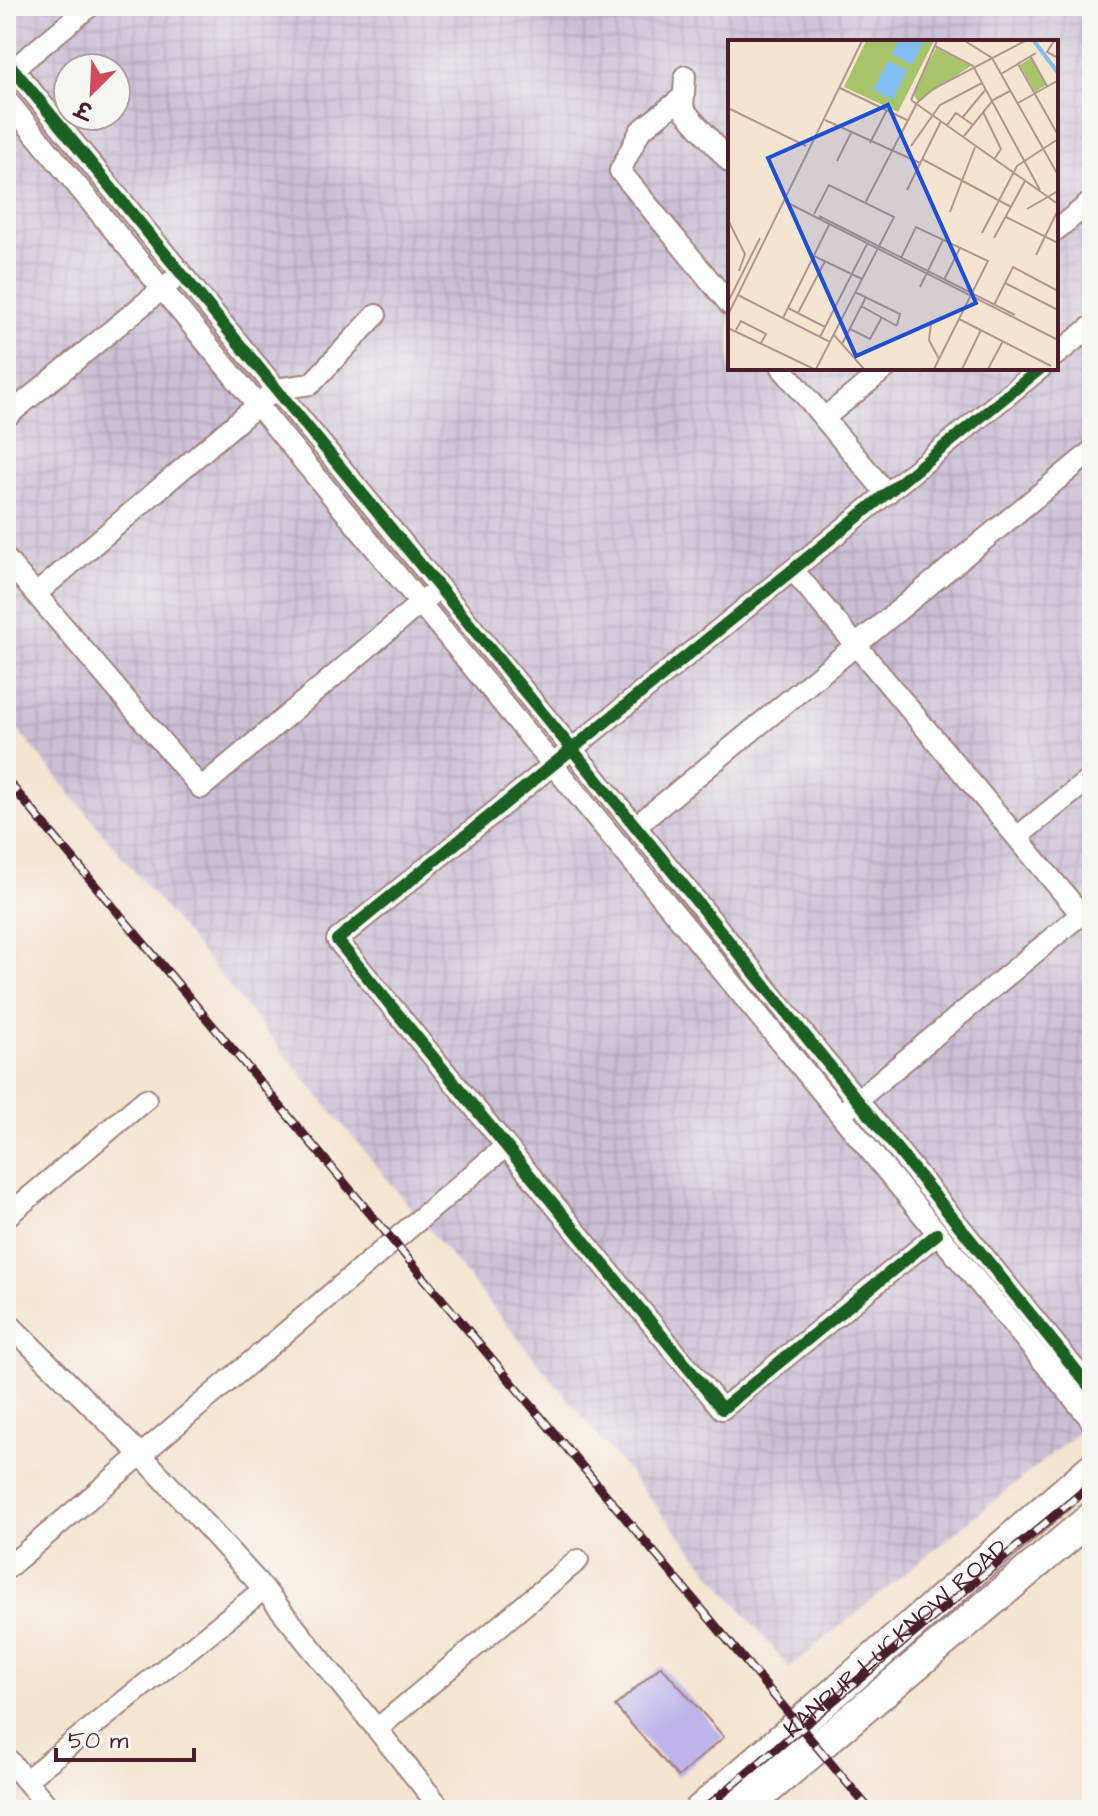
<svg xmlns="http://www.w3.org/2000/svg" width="1098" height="1816" font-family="'Architects Daughter','Playpen Sans Deva',sans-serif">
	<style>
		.industrial { fill: url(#industrial-grid); fill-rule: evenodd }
		.building { fill: #beb4eb }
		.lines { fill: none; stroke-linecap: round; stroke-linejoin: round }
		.minor-casing { stroke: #a0827e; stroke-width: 24 }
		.highway-casing { stroke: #a0827e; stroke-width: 34 }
		.minor { stroke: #fff; stroke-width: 20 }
		.highway { stroke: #fff; stroke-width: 30 }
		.rail-casing { stroke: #4a1f2b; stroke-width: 9 }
		.rail { stroke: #f6f6f2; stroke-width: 6; stroke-dasharray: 18; stroke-linecap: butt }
		.cycleway-casing { stroke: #f6f6f2; stroke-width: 17 }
		.cycleway { stroke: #1b5e20; stroke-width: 12 }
		.labels { text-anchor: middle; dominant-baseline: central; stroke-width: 6; stroke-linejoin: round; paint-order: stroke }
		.street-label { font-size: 24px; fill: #4a1f2b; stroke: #f6f6f2 }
		.inset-river { fill: none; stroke: #81bdf3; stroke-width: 4 }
		.inset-road { fill: none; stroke: #b1958e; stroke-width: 2 }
		.view { fill: #1d4ed8; fill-opacity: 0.15; stroke: #1d4ed8; stroke-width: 4 }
		.inset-edge { fill: none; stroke: #4a1f2b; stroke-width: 4 }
	</style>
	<defs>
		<pattern id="industrial-grid" width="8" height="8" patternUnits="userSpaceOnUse" patternTransform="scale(2)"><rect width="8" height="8" fill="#cbbfd6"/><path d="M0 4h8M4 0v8" fill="none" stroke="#b0a4b8"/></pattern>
	</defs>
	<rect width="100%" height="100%" fill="#f6f6f2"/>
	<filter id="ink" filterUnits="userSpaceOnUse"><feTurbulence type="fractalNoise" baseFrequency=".0125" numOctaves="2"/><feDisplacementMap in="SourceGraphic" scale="16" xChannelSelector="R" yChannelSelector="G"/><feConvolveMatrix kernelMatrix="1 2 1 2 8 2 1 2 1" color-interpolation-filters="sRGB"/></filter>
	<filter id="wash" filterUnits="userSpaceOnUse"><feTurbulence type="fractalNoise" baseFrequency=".006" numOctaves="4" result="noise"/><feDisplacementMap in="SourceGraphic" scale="32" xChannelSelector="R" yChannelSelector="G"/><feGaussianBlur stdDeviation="1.8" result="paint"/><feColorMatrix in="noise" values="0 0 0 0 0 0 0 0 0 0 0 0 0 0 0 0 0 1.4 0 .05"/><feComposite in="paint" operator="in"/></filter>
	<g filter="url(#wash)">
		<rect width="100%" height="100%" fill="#f5e4d0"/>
		<path class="industrial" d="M6 6H1092V1421L789 1668 6 715ZM730 42H1056V368H730ZM68 68H116V116H68Z"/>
		<g id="blocks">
			<path class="building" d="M661 1666 724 1737 678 1777 615 1706Z"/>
		</g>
	</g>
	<g filter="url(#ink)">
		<use href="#blocks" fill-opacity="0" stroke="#a0827e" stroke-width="2"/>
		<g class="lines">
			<g class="minor-casing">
				<path id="minor" d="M6 60 659 855 1092 1390
					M6 75 90 6
					M685 76 683 109 730 162
					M684 96 640 131 620 171 730 305
					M6 99 1092 1421
					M1056 230 1092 201
					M1056 355 1092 326
					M782 368 887 494
					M6 417 172 281
					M824 418 886 368
					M6 559 201 788 430 595
					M793 570 1081 914
					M36 594 276 389 311 384 376 315
					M636 826 1092 451
					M1017 837 1092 777
					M849 1107 1092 905
					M6 1217 146 1099
					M937 1234 722 1409 337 940 1041 368
					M6 1321 146 1460 264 1589 442 1810
					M6 1569 506 1146
					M377 1729 578 1560
					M6 1757 51 1810
					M26 1780 264 1589"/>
			</g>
			<g class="highway-casing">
				<g id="highway">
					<path id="s1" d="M700 1810 1092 1468"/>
					<path d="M743 1810 1092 1517"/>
				</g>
			</g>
			<use href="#minor" class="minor"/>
			<use href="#highway" class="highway"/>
			<g class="rail-casing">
				<path id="rail" d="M6 779 870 1810
					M703 1810 1092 1484"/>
			</g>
			<use href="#rail" class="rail"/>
			<g class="cycleway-casing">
				<path id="cycleway" d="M6 60 659 855 1092 1390
					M937 1234 722 1409 337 940 1041 368"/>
			</g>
			<use href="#cycleway" class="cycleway"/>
		</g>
	</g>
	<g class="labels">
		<g class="street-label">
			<text stroke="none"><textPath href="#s1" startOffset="260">KANPUR-LUCKNOW ROAD</textPath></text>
		</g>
	</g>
	<g transform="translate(728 40)">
		<rect width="330" height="330" fill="#f5e4d0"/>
		<path d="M208 8 243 26 190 61 185 54Z" fill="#a8c46b"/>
		<path d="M138 1H206L170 72 116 47ZM303 18 318 45 307 52 292 25Z" fill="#a8c46b"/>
		<path d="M171 1H196L184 25 164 14ZM160 21 179 30 165 60 145 50Z" fill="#81bdf3"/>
		<path class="inset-river" d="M306 1 330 33"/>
		<path class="inset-road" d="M237 1 264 18 330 135M326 1 319 12 330 18M207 6 245 26 312 150M303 17 319 46M290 24 330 95M273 34 308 13M112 48 179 80M183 60 330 164M183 60 209 1M290 63 329 41M0 68 78 106M255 72 273 109 267 118M234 78 258 49M97 80 192 123M219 85 228 73 245 85M236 96 265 60 282 51M142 103 159 70M183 106 212 65 254 43M194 119 283 167M109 121 123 93M179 150 213 81M58 162 330 300M137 163 189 63 205 49 297 1M299 169 330 151M222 172 247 107M86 174 101 145 166 177 88 329M91 176 287 275M278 177 330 203M0 180 17 214 11 231M254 193 289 126 330 99M266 198 297 141M308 215 330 170M86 216 134 239M173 218 188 187 260 221 206 329M216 240 232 208M277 243 330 270M192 247 215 200M127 252 172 274 169 285M10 255 102 302M0 262 32 198M266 265 285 227 330 251M133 266 169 286M60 268 97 287M70 273 97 221M0 275 134 1M55 278 102 183M231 279 323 326M203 283 201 300 211 319M0 288 86 329M122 289 142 299 154 277M8 290 13 281 38 294 33 303M106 295 136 329M92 297 139 204M114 304 138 257M234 329 253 290M260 329 275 301"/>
		<path class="view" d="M160 65 248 263 128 316 40 118Z"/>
		<rect width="330" height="330" class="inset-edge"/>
	</g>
	<rect width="1098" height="1816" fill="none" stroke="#f6f6f2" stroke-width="32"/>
	<g transform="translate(92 92) rotate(204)"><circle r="38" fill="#f6f6f2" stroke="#b1a0a2" stroke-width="2"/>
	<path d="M0-6L14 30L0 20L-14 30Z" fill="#d1495b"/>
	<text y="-12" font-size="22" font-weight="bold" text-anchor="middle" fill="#4a1f2b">उ</text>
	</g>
	<path d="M56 1748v12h138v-12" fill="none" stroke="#4a1f2b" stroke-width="4"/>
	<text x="68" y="1748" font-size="24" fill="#4a1f2b" stroke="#f6f6f2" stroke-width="6" paint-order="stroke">50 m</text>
</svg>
